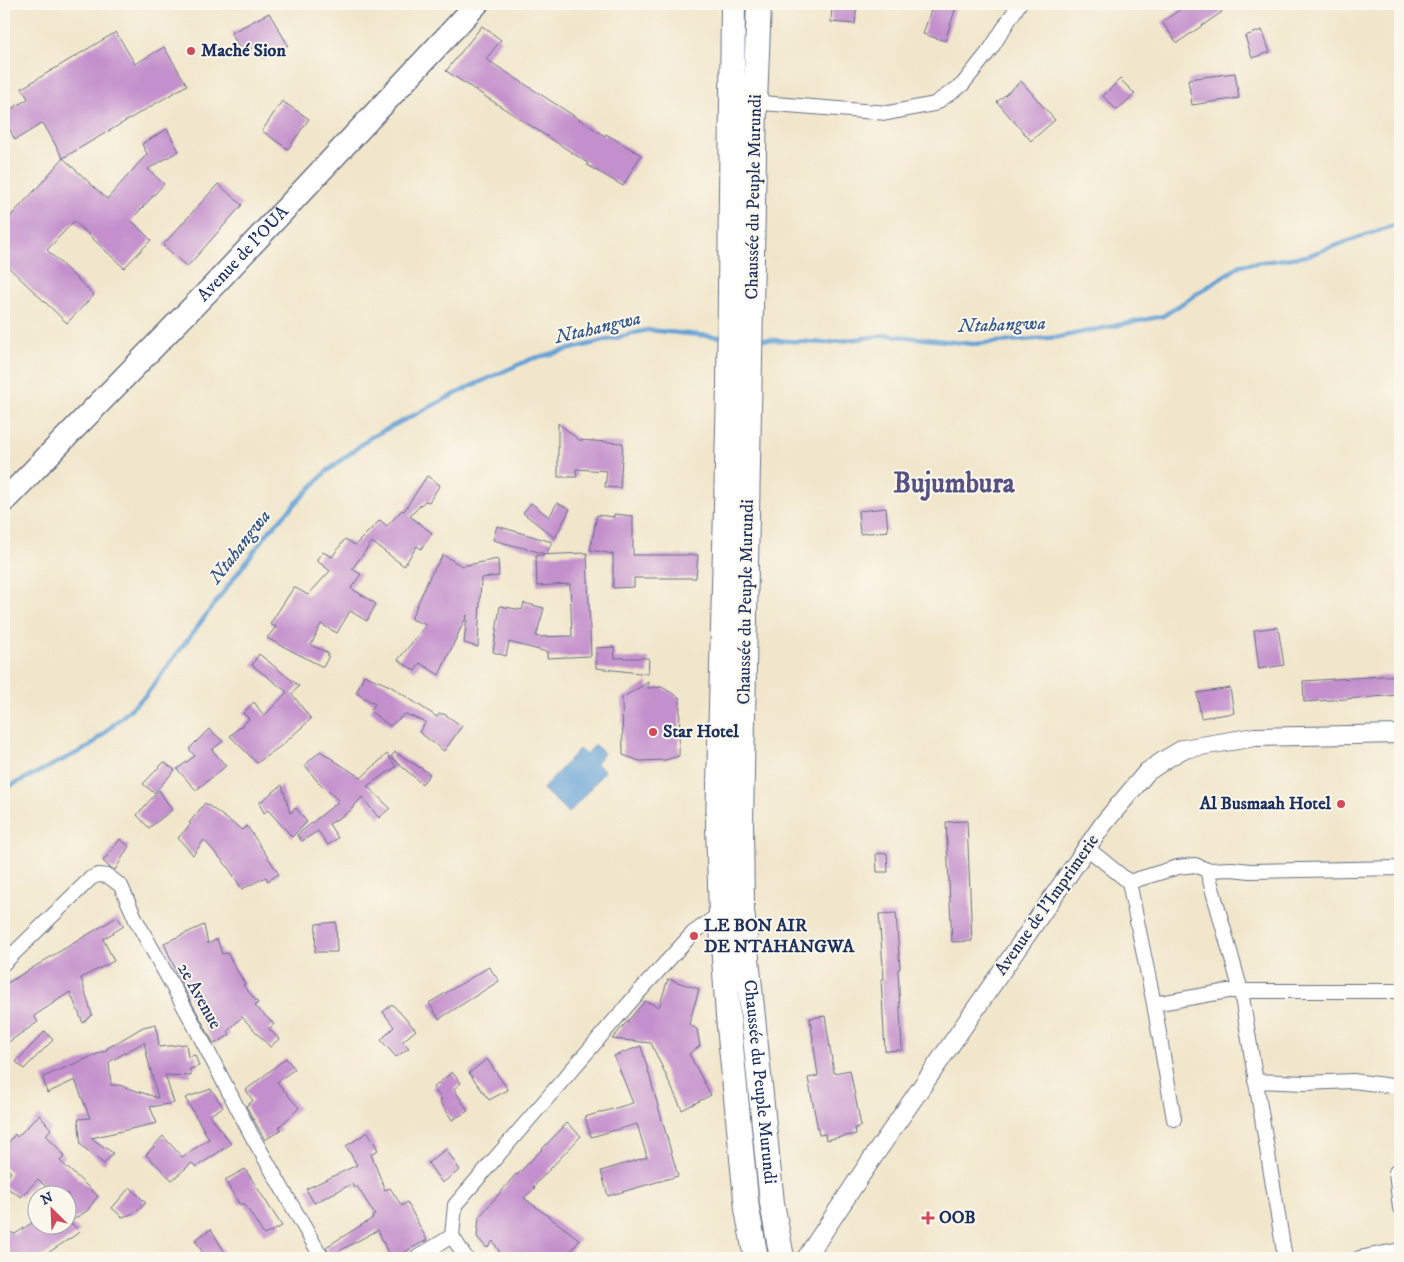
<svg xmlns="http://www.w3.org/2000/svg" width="1404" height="1262" font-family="'IM FELL DW Pica',serif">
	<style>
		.water { fill: #63a1d5; stroke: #3f689a }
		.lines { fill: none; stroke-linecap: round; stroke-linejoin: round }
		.stream { stroke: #63a1d5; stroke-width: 4.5 }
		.building { fill: #c38fcc; fill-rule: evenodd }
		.minor-casing { stroke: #666f84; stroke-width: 16 }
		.tertiary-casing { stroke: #666f84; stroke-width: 20 }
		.primary-casing { stroke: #666f84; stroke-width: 25 }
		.trunk-casing { stroke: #666f84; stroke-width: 26 }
		.minor { stroke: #fff; stroke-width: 14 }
		.tertiary { stroke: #fff; stroke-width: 18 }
		.primary { stroke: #fff; stroke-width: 22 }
		.trunk { stroke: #fff; stroke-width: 24 }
		.poi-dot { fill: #d1495b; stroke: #fbf7ec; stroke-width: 2 }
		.labels { text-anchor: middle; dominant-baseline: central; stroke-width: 4; stroke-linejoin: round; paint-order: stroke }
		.poi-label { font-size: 18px; font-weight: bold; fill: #1b2f5e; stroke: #fbf7ec; text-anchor: start }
		.street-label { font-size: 18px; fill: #1b2f5e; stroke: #fbf7ec }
		.water-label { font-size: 19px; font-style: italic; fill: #345788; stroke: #fbf7ec }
		.town-label { font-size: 28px; font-weight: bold; fill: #565184; stroke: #fbf7ec }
	</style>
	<rect width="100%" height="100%" fill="#fbf7ec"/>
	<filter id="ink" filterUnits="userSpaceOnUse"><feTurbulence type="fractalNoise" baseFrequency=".02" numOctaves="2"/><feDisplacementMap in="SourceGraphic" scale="10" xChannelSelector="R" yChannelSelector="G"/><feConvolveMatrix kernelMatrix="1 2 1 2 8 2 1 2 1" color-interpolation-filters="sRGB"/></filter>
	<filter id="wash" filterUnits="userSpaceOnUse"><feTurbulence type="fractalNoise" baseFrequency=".0096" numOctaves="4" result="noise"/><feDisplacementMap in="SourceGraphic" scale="20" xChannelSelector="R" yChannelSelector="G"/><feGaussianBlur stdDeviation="1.12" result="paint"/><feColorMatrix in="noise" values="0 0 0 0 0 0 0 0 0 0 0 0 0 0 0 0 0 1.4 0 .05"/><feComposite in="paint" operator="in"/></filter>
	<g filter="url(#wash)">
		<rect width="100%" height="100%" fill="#f1e6cb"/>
		<path class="water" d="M595 745 604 753 596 763 605 771 569 813 543 789 579 749 586 755Z"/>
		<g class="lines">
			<path class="stream" d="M757 339 825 343 887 335 973 344 1059 337 1163 316 1241 265 1306 256 1400 223
				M4 789 89 747 146 695 270 530 326 472 371 437 469 387 531 359 647 330 721 337"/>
		</g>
		<g id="blocks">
			<path class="building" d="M832 4H857L855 24 831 22Z
				M933 4H946L956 7 945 41 923 34Z
				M1188 4H1216L1222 12 1177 43 1162 22Z
				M269 13 288 45 263 58 256 46 243 54 231 33Z
				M482 26 501 40 486 59 605 136 606 134 641 155 623 186 587 165 588 163 446 71Z
				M1262 30 1270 52 1252 58 1245 36Z
				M116 32 135 64 164 47 187 85 63 158 43 123 15 140 10 130 4 134V113L28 99 22 88Z
				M1235 73 1239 98 1192 105 1188 79Z
				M1120 79 1135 94 1117 110 1103 96Z
				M1021 81 1055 120 1031 141 997 102Z
				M282 101 309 119 288 149 262 131Z
				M167 129 179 151 148 169 164 184 131 220 151 240 124 268 74 221 47 250 94 295 67 323 4 263V223L38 187 63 158 107 199 147 154 142 144Z
				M218 184 242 205 187 267 163 245Z
				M558 423 579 440 623 443 620 488 605 487 607 471 576 469 577 477H558Z
				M427 476 440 485 429 502 425 501 410 516 432 533 421 549 417 546 404 566 372 542 352 569 361 574 351 588 376 604 367 621 350 611 337 633 321 624 311 645 328 653V658L323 667 267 638 276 627 270 624 294 587 308 595 330 571 316 560 323 552 332 557 345 539 355 545 380 520 387 526 402 510 404 511Z
				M531 503 549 517 557 503 570 509 555 538 523 513Z
				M886 508 888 531 860 534 858 511Z
				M614 514 633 516V555H698L696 578H634V587L613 588V554L590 550 597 515 614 517Z
				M497 526 552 542 546 554 493 540Z
				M587 553 591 656 547 658V652L509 642 506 656 493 652 500 606 522 610 524 603 544 608 536 637 572 636 570 584 537 586 536 555Z
				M443 555 462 566 498 559 499 576 481 578 478 647 464 643 467 615 439 675 420 663 415 671 398 660 426 625 411 619 430 576Z
				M1278 627 1284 665 1259 669 1254 630Z
				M614 647 615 658H649L648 674 596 668V648Z
				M259 654 299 686 292 694 311 719 282 745 257 763 230 736 249 719 243 713 254 702 264 716 287 692 252 665Z
				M364 675 390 686 437 717 439 714H444L462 726 444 751 419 732 426 722 405 714 390 726 370 711 375 704 356 693Z
				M1400 675V695L1304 702 1303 681Z
				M648 682V688L662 687 680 698 679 756 665 760 640 761 623 755 622 698Z
				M1230 688 1234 713 1201 718 1197 693Z
				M209 729 223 741 212 750 226 766 196 790 177 769 195 756 189 749Z
				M320 751 361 778 387 754 396 767 367 786 390 808 379 818 362 797 349 812 329 824 338 838 328 845 318 831 302 841 297 835 339 801 317 781 305 765Z
				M395 752 430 774 422 784 391 757Z
				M164 762 175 770 154 793 143 784Z
				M282 785 290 813 296 808 307 822 292 837 268 810 264 813 259 803Z
				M159 790 172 810 149 828 137 815Z
				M205 803 242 830 247 826 279 874 268 881 266 877 242 889 227 866 204 840 193 855 178 838 191 824 189 823Z
				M967 821 972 941 952 942 946 822Z
				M120 839 129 846 115 870 109 867 103 861Z
				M887 853 888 872H877L876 854Z
				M896 913 900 969H898L902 1050 885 1051 881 979H884L879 914Z
				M117 917 124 926 103 939 114 961 81 978 92 1015 83 1023 70 992 34 1016 38 1022 4 1045V985Z
				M336 922 337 952H315L316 924Z
				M204 925 208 944 217 939 222 954 227 953 245 984 243 985 258 1003 255 1006 274 1024 269 1029 279 1039 270 1047 242 1017 228 1031 230 1035 214 1044 182 985 164 943Z
				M489 967 499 981 439 1019 429 1003Z
				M668 979 699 989 689 1024 697 1029 700 1046 689 1054 711 1095 682 1110 651 1043 612 1039 645 1001 659 1007Z
				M392 1004 416 1030 402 1042 409 1048 396 1057 381 1040 394 1027 383 1012Z
				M825 1016 834 1073 850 1070 861 1126 855 1128 856 1134 826 1140 825 1134 819 1135 808 1078 818 1076 810 1018Z
				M156 1024 159 1047 186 1044 188 1057 195 1055 199 1066 190 1069 191 1076 165 1075 174 1103 150 1107 157 1123 91 1138 113 1153 104 1164 81 1145 78 1119 90 1118 75 1080 47 1093 43 1077 107 1050 106 1049 143 1027ZM144 1042 148 1060 158 1098 119 1085H111L109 1062Z
				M45 1031 53 1040 24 1069 16 1062Z
				M641 1046 678 1176 608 1196 601 1171 647 1157 637 1124 591 1137 585 1117 633 1103 614 1056Z
				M286 1058 295 1069 277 1082 299 1108 279 1127 281 1130 265 1140 246 1106 253 1101 246 1090Z
				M487 1059 508 1090 489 1100 469 1073Z
				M452 1072 461 1083 454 1089 468 1111 452 1120 440 1101 442 1099 433 1088Z
				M211 1089 223 1107 210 1115 231 1144 196 1167 192 1163 172 1180 146 1155 163 1136 182 1157 209 1139 185 1098Z
				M39 1115 51 1129 46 1135 65 1156 60 1161 98 1196 87 1211 68 1223V1194H53L38 1179 21 1197 4 1186V1183L11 1172 4 1167V1148L15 1134 17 1137Z
				M567 1123 581 1136 533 1187 535 1188 524 1198 580 1240 565 1258H503L493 1241 487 1248 477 1237 479 1217 516 1174 517 1175Z
				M368 1132 378 1150 371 1154 385 1190 390 1188 402 1206 407 1202 427 1240 394 1258H390L378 1230 330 1256 326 1247 373 1218 372 1216 375 1215 357 1186 354 1188 352 1184 314 1203 306 1189 357 1165 346 1146Z
				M446 1149 460 1170 442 1183 428 1163Z
				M245 1169 282 1226 264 1235 244 1203 240 1205 225 1180Z
				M130 1187 146 1203 135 1213 122 1217 112 1208Z
				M38 1219V1224H72L80 1232 40 1258H4V1230L15 1234Z
				M211 1229 228 1258H206L195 1240Z"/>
		</g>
	</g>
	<g filter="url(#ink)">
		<use href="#blocks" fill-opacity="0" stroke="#666f84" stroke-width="1"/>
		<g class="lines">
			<g class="minor-casing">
				<path id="minor" d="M750 102 888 113 934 104 962 85 990 50 1019 4
					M1087 848 1129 882 1154 1004 1174 1119
					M1207 870 1241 991 1285 1258
					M1129 882 1178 867 1195 865 1207 870 1232 869 1250 871 1400 868
					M4 963 91 878 98 875 108 876 121 886 136 920 191 1019 252 1136 322 1258
					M1154 1004 1228 991H1400
					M1255 1081 1305 1083 1353 1081 1400 1087
					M1396 1172 1400 1208
					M452 1236 466 1258
					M416 1258 452 1236 455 1205 638 993 693 933 721 913H724
					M1359 1258 1400 1250"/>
			</g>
			<g class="tertiary-casing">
				<path id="tertiary" d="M806 1258 869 1163 1104 823 1147 772 1166 759 1183 749 1255 737 1400 734"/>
			</g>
			<g class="primary-casing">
				<g id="primary">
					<path id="s1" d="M4 501 216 283 477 4"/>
				</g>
			</g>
			<g class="trunk-casing">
				<g id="trunk">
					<path d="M733 4 729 388 718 826 721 913 728 1016 747 1209 756 1258"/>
					<path id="s2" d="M759 4 755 102 741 823 742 910 772 1203 782 1258"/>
				</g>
			</g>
			<use href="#minor" class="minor"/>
			<use href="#tertiary" class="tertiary"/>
			<use href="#primary" class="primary"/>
			<use href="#trunk" class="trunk"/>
		</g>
	</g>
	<g class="poi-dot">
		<circle cx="191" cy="51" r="5"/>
		<circle cx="653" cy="732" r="5"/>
		<circle cx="1341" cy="804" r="5"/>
		<circle cx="694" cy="936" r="5"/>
		<path d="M925.5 1210.5h5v5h5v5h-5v5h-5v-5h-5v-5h5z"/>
	</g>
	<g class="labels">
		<g class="poi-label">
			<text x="201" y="51">Maché Sion</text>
			<text x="663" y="732">Star Hotel</text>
			<text x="1331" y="804" text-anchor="end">Al Busmaah Hotel</text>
			<text x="704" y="926">LE BON AIR<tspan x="704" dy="21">DE NTAHANGWA</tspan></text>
			<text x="939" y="1218">OOB</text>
		</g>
		<g class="street-label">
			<text transform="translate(754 197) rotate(-89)">Chaussée du Peuple Murundi</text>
			<text stroke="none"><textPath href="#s1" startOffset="344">Avenue de l'OUA</textPath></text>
			<text transform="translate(746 602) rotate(-89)">Chaussée du Peuple Murundi</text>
			<text transform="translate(1047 905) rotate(-55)">Avenue de l'Imprimerie</text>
			<text transform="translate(199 996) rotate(61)">2e Avenue</text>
			<text stroke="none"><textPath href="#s2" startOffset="1079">Chaussée du Peuple Murundi</textPath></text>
		</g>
		<g class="water-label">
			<text transform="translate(1002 325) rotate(-2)">Ntahangwa</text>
			<text transform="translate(598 328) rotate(-13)">Ntahangwa</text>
			<text transform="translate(240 547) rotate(-52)">Ntahangwa</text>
		</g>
		<g class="town-label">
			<text x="954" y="483">Bujumbura</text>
		</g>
	</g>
	<rect width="1404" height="1262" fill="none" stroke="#fbf7ec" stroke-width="20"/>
	<g transform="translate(52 1210) rotate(336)"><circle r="24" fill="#fbf7ec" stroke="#a1a7b3"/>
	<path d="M0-4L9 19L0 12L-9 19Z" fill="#d1495b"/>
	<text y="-8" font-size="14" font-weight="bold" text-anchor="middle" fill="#1b2f5e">N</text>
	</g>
</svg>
